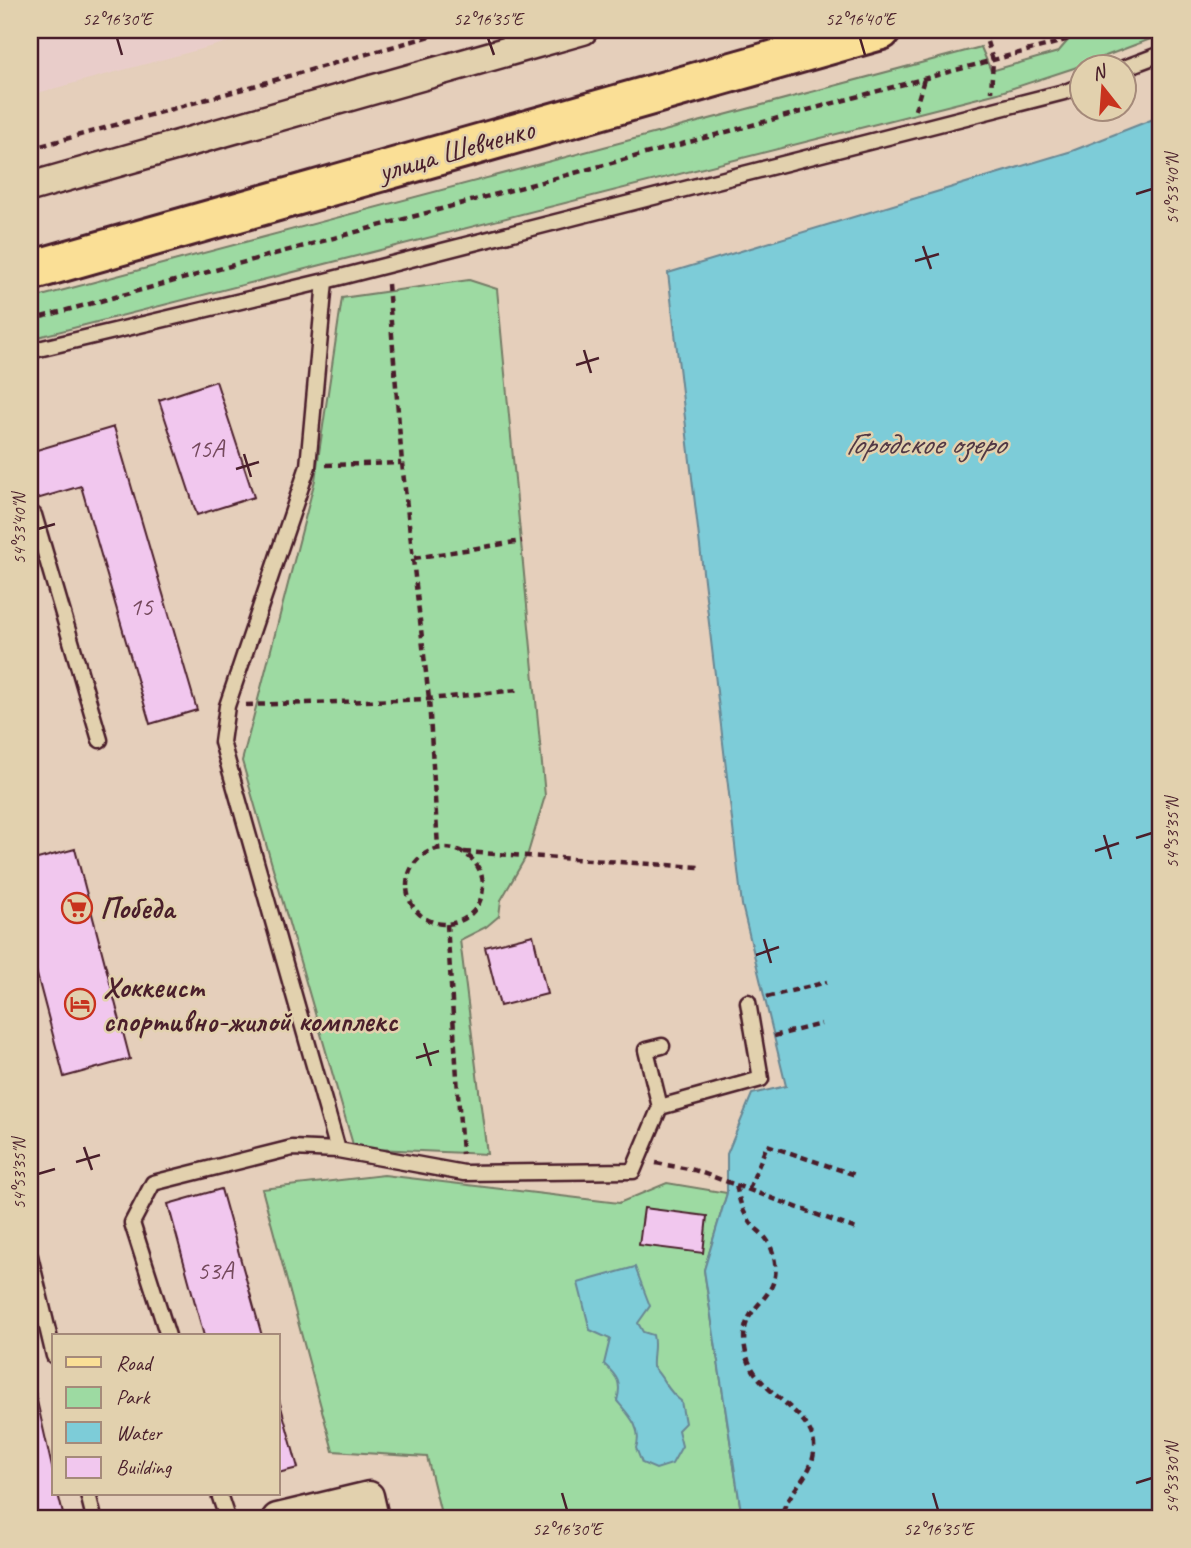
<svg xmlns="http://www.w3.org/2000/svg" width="1191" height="1548" font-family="Caveat,sans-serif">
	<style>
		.built { fill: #e9cdca }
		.green { fill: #9ddaa2; stroke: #747c66; stroke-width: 2 }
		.water { fill: #7dccd8; stroke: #698793; stroke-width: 2 }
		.building { fill: #f1c7ee; stroke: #4a1f2b; stroke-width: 2 }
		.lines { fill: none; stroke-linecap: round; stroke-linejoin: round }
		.service-casing { stroke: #4a1f2b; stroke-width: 19 }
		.minor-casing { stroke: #4a1f2b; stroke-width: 33 }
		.primary-casing { stroke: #4a1f2b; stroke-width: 44 }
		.path { stroke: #4a1f2b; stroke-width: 4.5; stroke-dasharray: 7 5; stroke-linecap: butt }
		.service { stroke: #e2d1ae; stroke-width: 14 }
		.minor { stroke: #e2d1ae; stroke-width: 28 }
		.primary { stroke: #fadf96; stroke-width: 38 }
		.ticks { fill: none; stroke: #4a1f2b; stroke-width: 2.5 }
		.labels { text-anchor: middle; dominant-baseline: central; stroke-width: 5; stroke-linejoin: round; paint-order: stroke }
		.number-label { font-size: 26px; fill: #74495c }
		.street-label { font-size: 30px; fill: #4a1f2b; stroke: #e2d1ae }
		.poi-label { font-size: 30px; font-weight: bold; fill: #4a1f2b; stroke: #e2d1ae; text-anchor: start }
		.water-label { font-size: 32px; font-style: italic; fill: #523945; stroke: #e2d1ae }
		.neatline { fill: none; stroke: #4a1f2b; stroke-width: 2.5 }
		.ticks-label { font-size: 18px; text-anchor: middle; fill: #4a1f2b }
	</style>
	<rect width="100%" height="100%" fill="#e5cfbb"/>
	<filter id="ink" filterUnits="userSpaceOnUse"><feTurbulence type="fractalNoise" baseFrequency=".0143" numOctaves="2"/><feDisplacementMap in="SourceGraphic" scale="14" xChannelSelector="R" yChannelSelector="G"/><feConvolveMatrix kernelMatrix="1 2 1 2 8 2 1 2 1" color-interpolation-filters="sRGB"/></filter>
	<g filter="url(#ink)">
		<path class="built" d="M30 30H272L30 95Z"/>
		<path class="green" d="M1077 30H1161V35L1074 68 998 93 30 339V299L981 47 991 71 1058 52Z
			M469 280 497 289 545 796 528 853 501 900 499 916 486 927 460 940 487 1154 354 1148 242 761 315 480 342 298Z
			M384 1175 619 1203 667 1183 727 1193 704 1270 742 1518H442L427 1457 333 1451 262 1189Z"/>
		<path class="water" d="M1161 116V1518H742L704 1270 727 1193V1154L752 1094 786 1086 742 905 668 273 1072 151Z
			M635 1267 650 1306 638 1323 643 1332 653 1335C656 1347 652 1354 653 1367 665 1379 666 1390 681 1401L685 1423 678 1430 682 1446 672 1464 656 1469 642 1463 636 1448C643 1429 629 1415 617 1401 622 1383 618 1377 604 1364L610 1339 590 1330 578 1283Z"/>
		<path class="building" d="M216 381 254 497 197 515 159 400Z
			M114 427 197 710 150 724 81 486 30 501V452Z
			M75 849 130 1059 64 1077 30 948V861Z
			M533 935 547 994 500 1006 485 947Z
			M221 1189 262 1336H204L168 1204Z
			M644 1208 707 1216 703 1253 639 1245Z
			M30 1370 54 1476V1494H58L64 1518H30Z
			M278 1396 298 1468 278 1473Z"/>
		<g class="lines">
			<g class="service-casing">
				<path id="service" d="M1124 68 1161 54
					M325 281 308 466 227 706 222 742 338 1150
					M30 351 325 281 1068 91 1082 85
					M30 516 34 515 100 740
					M660 1107 761 1079 748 1002
					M30 1256 54 1356
					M168 1336 132 1223 153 1183 292 1148 338 1150 464 1173 633 1171 660 1107 646 1050 662 1046
					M88 1494 94 1518
					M219 1494 227 1518"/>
			</g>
			<g class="minor-casing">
				<path id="minor" d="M30 187 583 30
					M277 1518 369 1496 374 1518"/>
			</g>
			<g class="primary-casing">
				<path id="primary" d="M30 271 881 30"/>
			</g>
			<path class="path" d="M987 42 993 60 991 92
				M915 110 924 79
				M30 149 452 30
				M388 284 402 463 429 699 438 848
				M30 320 1056 43 1097 30
				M326 465 401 463
				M414 558 522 541
				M246 705 429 699 518 690
				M407 886a38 38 0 1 1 76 0a38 38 0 1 1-76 0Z
				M464 852 699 867
				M447 924 462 1154
				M767 997 827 982
				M774 1036 821 1024
				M656 1163 694 1170 736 1185C739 1198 741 1209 749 1220 753 1228 762 1232 767 1240 773 1248 777 1266 775 1276 769 1307 736 1308 746 1353 756 1397 818 1410 814 1452 811 1479 787 1490 781 1518
				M736 1185 859 1230
				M749 1189 767 1145 858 1176"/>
			<use href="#service" class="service"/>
			<use href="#minor" class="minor"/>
			<use href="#primary" class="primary"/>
		</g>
	</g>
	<path class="ticks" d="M117 38 122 55M488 38 494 55M860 38 865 55M1136 194 1152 189M923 246 931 269M915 261 939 254M584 350 591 373M576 365 599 358M244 454 251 477M236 469 259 462M38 529 55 524M1104 835 1111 859M1136 838 1152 833M1095 851 1119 843M764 939 771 963M756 955 779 947M424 1043 431 1066M416 1058 439 1051M84 1147 92 1170M76 1162 100 1155M38 1174 55 1169M1136 1483 1152 1478M562 1493 567 1510M933 1493 938 1510"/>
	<defs>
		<g id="supermarket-ring" transform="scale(1.575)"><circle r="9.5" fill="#e2d1ae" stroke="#c8321e" stroke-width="1.5"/><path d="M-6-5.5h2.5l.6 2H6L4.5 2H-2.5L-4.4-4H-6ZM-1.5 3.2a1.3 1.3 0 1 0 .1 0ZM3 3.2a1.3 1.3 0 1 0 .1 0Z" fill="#c8321e"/></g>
		<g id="hotel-ring" transform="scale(1.575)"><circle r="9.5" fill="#e2d1ae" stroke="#c8321e" stroke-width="1.5"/><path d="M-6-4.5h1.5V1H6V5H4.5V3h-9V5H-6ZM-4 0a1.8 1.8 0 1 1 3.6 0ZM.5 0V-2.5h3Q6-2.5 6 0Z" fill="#c8321e"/></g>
	</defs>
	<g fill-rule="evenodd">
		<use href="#supermarket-ring" x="77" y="908"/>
		<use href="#hotel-ring" x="80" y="1004"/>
	</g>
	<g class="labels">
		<g class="number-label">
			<text x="206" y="448">15А</text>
			<text x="141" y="606">15</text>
			<text x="215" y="1270">53А</text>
		</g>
		<g class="street-label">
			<text transform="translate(456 150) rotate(-16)">улица Шевченко</text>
		</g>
		<g class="poi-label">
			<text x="100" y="908">Победа</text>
			<text x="103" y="987">Хоккеист<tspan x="103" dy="34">спортивно-жилой комплекс</tspan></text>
		</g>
		<g class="water-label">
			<text x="925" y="443">Городское озеро</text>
		</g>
	</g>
	<rect width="1191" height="1548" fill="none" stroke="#e2d1ae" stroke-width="77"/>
	<rect x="52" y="1334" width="228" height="161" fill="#e2d1ae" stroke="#a58a7a" stroke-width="2"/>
	<rect x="66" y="1357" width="35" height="10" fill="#fadf96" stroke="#a58a7a" stroke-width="2"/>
	<text x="116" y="1370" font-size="21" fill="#4a1f2b">Road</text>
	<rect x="66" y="1387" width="35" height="21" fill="#9ddaa2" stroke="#a58a7a" stroke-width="2"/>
	<text x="116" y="1404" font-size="21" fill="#4a1f2b">Park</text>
	<rect x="66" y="1422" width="35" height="21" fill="#7dccd8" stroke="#a58a7a" stroke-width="2"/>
	<text x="116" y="1440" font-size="21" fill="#4a1f2b">Water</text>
	<rect x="66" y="1457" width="35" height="21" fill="#f1c7ee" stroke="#a58a7a" stroke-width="2"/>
	<text x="116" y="1474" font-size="21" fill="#4a1f2b">Building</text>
	<g transform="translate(1103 88) rotate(343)"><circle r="33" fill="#e2d1ae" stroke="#a58a7a" stroke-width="2"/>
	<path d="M0-5L12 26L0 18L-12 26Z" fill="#c8321e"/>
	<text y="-10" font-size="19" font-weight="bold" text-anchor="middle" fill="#4a1f2b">N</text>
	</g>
	<rect x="38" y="38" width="1114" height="1472" class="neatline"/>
	<g class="ticks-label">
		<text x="117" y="25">52°16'30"E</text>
		<text x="488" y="25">52°16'35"E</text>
		<text x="860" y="25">52°16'40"E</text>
		<text transform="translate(1172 189) rotate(-90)" y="6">54°53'40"N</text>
		<text transform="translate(19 529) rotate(-90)" y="6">54°53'40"N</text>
		<text transform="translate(1172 833) rotate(-90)" y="6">54°53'35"N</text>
		<text transform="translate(19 1174) rotate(-90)" y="6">54°53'35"N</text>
		<text transform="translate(1172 1478) rotate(-90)" y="6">54°53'30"N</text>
		<text x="567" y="1535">52°16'30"E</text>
		<text x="938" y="1535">52°16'35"E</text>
	</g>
</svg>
